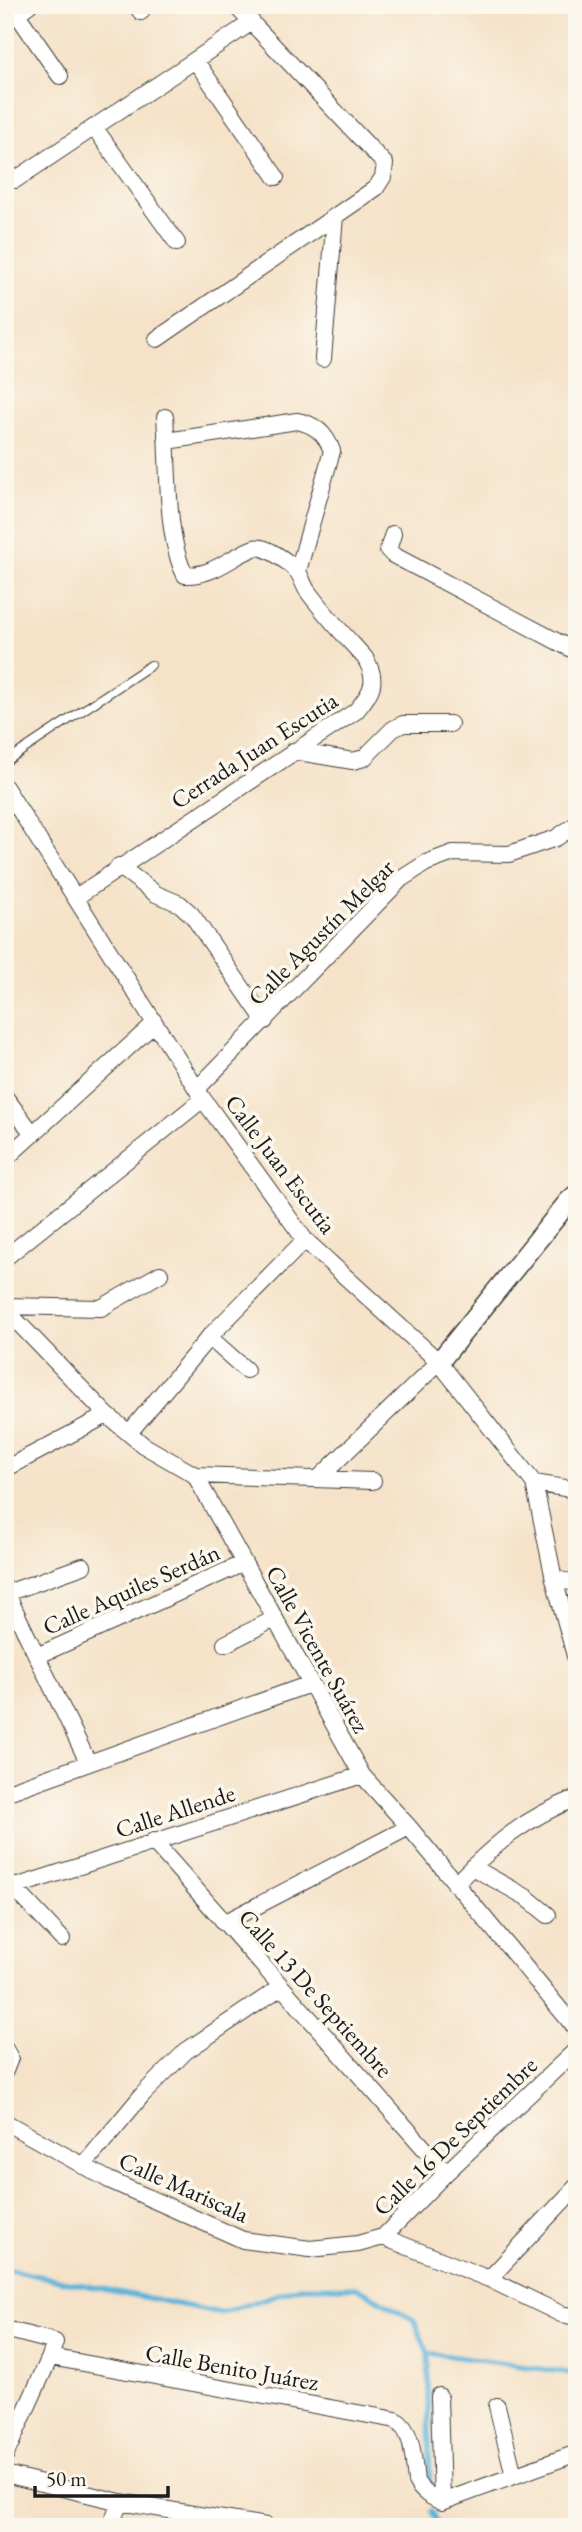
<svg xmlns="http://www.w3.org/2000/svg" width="582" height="2532" font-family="'EB Garamond',serif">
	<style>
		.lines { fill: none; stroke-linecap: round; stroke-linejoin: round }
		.stream { stroke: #5eb4da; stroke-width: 5 }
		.service-casing { stroke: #3d3a36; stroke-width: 10 }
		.minor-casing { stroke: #3d3a36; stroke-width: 18 }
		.tertiary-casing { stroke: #3d3a36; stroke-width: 22 }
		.service { stroke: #fff; stroke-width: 8 }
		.minor { stroke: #fff; stroke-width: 16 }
		.tertiary { stroke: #fff; stroke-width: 19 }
		.labels { text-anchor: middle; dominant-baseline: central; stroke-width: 7; stroke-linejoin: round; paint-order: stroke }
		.street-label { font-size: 24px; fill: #1c1c1c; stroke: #fbf7ec }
	</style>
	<rect width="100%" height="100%" fill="#fbf7ec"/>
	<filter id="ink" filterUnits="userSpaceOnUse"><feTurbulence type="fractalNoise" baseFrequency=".0143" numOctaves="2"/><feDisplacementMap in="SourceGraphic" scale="14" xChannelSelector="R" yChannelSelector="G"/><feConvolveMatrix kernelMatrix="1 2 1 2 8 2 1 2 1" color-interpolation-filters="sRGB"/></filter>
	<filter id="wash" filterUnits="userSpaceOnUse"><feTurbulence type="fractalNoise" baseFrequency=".00686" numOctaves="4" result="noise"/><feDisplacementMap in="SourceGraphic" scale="28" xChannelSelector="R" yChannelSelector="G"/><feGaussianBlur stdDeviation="1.57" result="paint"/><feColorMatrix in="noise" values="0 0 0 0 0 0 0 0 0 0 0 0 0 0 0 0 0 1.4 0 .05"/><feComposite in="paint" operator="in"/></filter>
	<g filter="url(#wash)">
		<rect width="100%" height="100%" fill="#f5e2c8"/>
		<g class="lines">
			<path class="stream" d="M5 2269 221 2313 300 2287H357L414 2320 428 2353 430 2481
				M428 2353 577 2374
				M431 2512 440 2527"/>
		</g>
	</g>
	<g filter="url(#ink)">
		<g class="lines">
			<g class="service-casing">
				<path id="service" d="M5 762 151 665"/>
			</g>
			<g class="minor-casing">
				<path id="minor" d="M136 5 141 12
					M17 14 60 76
					M5 22 29 5
					M195 60 276 177
					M94 127 177 243
					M15 180 252 22
					M157 339 376 188 383 177 385 164 235 5
					M323 359 335 216
					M167 441 297 421C315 424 326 434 332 451L298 571
					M393 534 388 550 393 555 577 652
					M293 751 353 761 364 758 393 729 403 724H450
					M5 787 203 1099 305 1240 439 1362 534 1483 554 1579 577 1663
					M119 866 156 894 180 904 192 915 265 1021
					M76 897 356 711C372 692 379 681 365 658 346 637 326 616 309 593 303 586 302 576 296 570 288 562 265 544 254 548 230 557 214 576 185 575 165 535 169 463 165 417
					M198 1088 401 879 426 863 453 853 509 854 556 838 577 824
					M5 1097 33 1134
					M5 1159 155 1023
					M5 1258 203 1099
					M5 1306 101 1308 160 1274
					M5 1309 107 1415 143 1445 195 1475 362 1775 409 1827 577 2030
					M209 1337 246 1370
					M129 1433 209 1337 305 1240
					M5 1469 107 1415
					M195 1475 373 1481
					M318 1479 439 1362
					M534 1483 577 1490
					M554 1579 577 1583
					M5 1590 88 1762
					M7 1593 83 1566
					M225 1644 274 1619
					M37 1656 244 1563
					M5 1793 310 1684
					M153 1841 446 2173
					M472 1867 526 1897 548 1915
					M5 1878 62 1939
					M455 1884C494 1845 524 1818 577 1798
					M15 1887 362 1775
					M224 1923 409 1827
					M5 2049 10 2058 5 2071
					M5 2122 109 2180 243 2240 310 2249 358 2244 383 2237 446 2173 577 2049
					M83 2166 143 2094 186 2051 281 1987
					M383 2237 489 2279 561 2314 571 2316 577 2313
					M489 2279 577 2186
					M5 2329 55 2342 50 2357 5 2456
					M50 2357 396 2420C414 2432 413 2460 416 2481 422 2493 431 2497 442 2502L577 2453
					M439 2396 442 2502
					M497 2406 514 2476
					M5 2474 120 2502 266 2526
					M110 2527 120 2502"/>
			</g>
			<g class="tertiary-casing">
				<path id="tertiary" d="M439 1362 569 1201 577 1194"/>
			</g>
			<use href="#service" class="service"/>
			<use href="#minor" class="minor"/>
			<use href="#tertiary" class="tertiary"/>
		</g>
	</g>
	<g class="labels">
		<g class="street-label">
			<text transform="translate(254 750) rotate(-33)">Cerrada Juan Escutia</text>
			<text transform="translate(321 932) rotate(-45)">Calle Agustín Melgar</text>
			<text transform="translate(281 1164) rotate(53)">Calle Juan Escutia</text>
			<text transform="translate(131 1589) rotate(-24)">Calle Aquiles Serdán</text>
			<text transform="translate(318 1649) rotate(61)">Calle Vicente Suárez</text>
			<text transform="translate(175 1811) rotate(-18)">Calle Allende</text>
			<text transform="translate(316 1993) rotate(48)">Calle 13 De Septiembre</text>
			<text transform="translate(455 2136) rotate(-44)">Calle 16 De Septiembre</text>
			<text transform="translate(184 2187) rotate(24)">Calle Mariscala</text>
			<text transform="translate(232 2367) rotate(10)">Calle Benito Juárez</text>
		</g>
	</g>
	<rect width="582" height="2532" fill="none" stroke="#fbf7ec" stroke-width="28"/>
	<path d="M35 2486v10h133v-10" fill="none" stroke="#1c1c1c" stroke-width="3.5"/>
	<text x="46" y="2486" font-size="21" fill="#1c1c1c" stroke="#fbf7ec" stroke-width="5" paint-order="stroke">50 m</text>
</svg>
